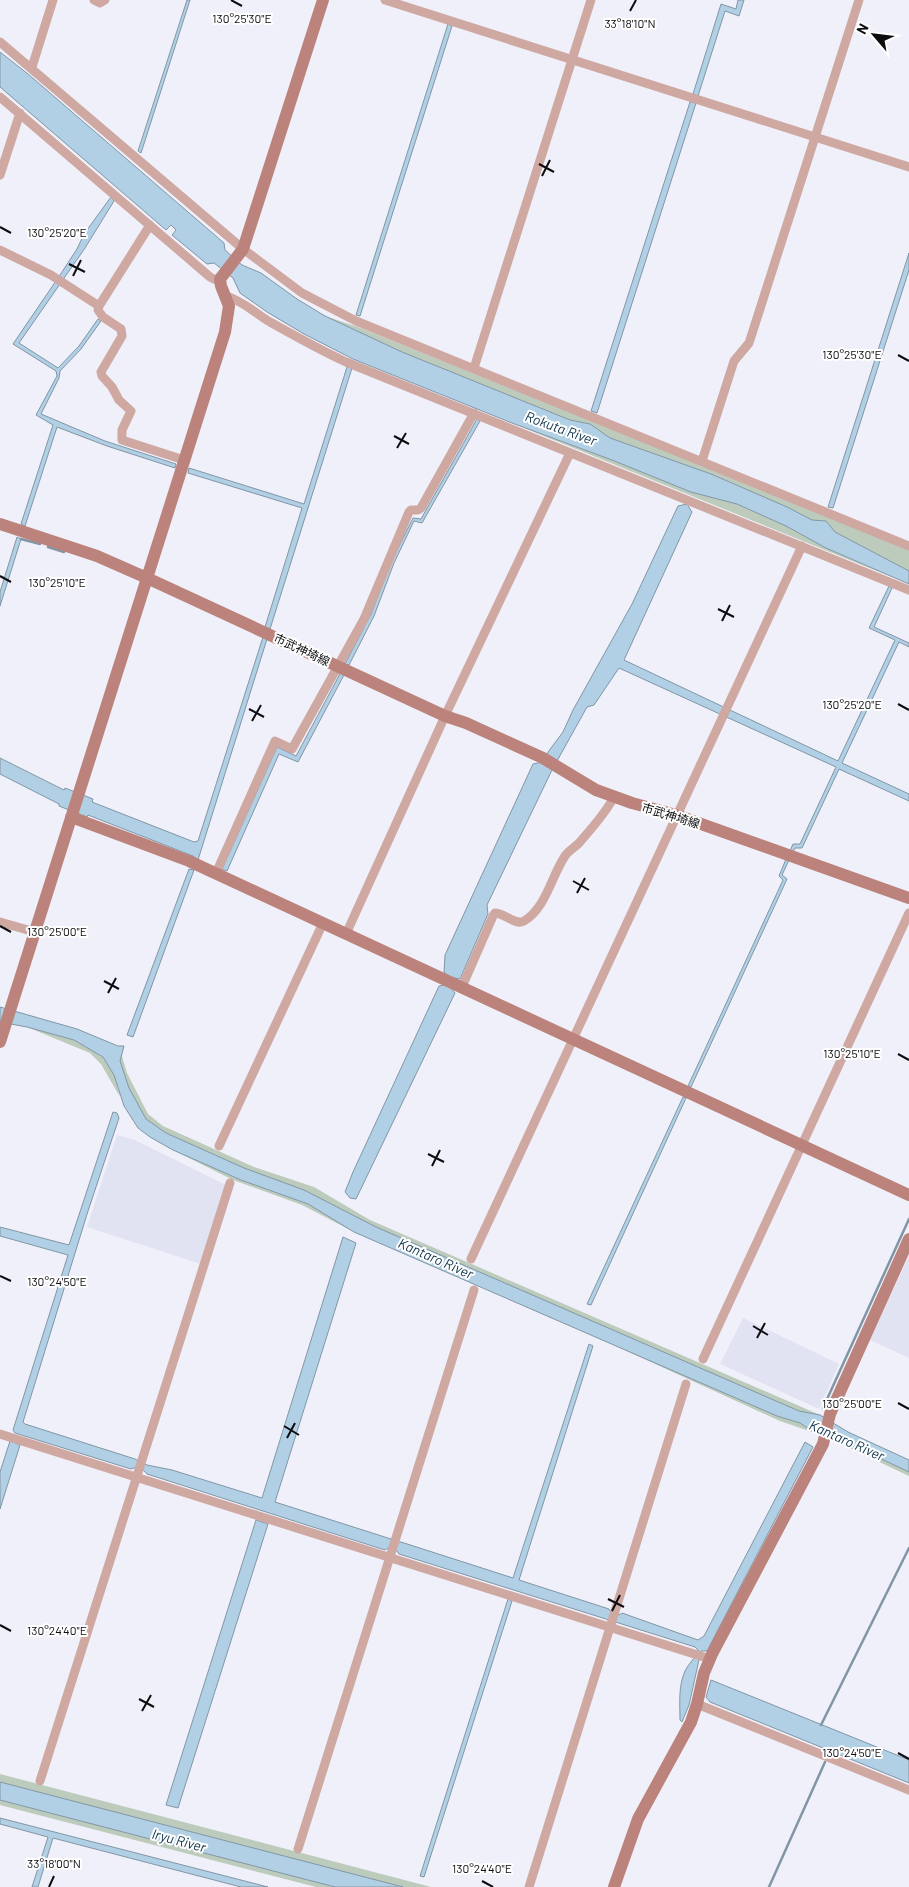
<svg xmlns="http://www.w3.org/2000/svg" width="909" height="1887" font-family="Barlow,'Noto Sans JP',sans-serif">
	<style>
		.built { fill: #e2e3f2 }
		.green { fill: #bccbbb }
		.water { fill: #b2d0e5; stroke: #8096a5 }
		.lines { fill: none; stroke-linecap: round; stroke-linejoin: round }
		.stream { stroke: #8096a5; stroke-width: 2.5 }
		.street { stroke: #cfa8a2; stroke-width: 9 }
		.secondary { stroke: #bb837c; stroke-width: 12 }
		.ticks { fill: none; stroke: #0d0d10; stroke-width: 2 }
		.labels { text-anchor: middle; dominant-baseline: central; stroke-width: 4; stroke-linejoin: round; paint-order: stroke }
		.street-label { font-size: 12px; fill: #0d0d10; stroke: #fff }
		.water-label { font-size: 14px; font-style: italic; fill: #0c3249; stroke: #fff }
		.ticks-label { font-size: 12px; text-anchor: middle; fill: #0d0d10; stroke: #fff; stroke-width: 4; stroke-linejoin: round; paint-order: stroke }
	</style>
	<rect width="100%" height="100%" fill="#f0f0fa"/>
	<path class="built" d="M117 1135 135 1140 226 1185 201 1264 87 1227Z
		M909 1256V1358L870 1340Z
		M743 1318 839 1364 819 1409 720 1364Z"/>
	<path class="green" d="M325 316 358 327 909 548V571L835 532 826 521 812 520 787 507 711 474 610 438 590 424 570 420 402 352Z
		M512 423 612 460 691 492 737 504 786 526 826 548 894 578Z
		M27 1027 74 1040 103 1057 114 1075 120 1097 101 1064 90 1053Z
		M121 1053 127 1073 148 1114 163 1126 254 1167 314 1187 370 1220 820 1415 799 1411 376 1227 304 1190 244 1168 166 1133 146 1119 129 1088 120 1061Z
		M173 1150 241 1180 308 1204 354 1232 302 1205 233 1180Z
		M594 1336 777 1416 800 1423 815 1433 780 1421Z
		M837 1438 909 1472V1476L835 1441Z
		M0 1774 431 1887H403L0 1782Z
		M0 1800 335 1887H316L0 1805Z"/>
	<path class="water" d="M187 0H190L141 153 138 151Z
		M738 0H744L739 16 725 11 698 96 693 94 721 4 736 9Z
		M448 24 452 26 360 316 356 315Z
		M0 52 28 74 224 243 225 250 242 265 261 273 297 299 325 316 402 352 570 420 590 424 610 438 711 474 787 507 812 520 826 521 835 532 909 571V584L826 548 786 526 737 504 691 492 612 460 512 423 353 359 304 334 267 312 240 293 233 278 214 263 207 264 172 235 176 230 171 225 166 230 0 87Z
		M690 102 696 103 597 413 591 411Z
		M111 197 114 201 85 248 19 343 58 368 79 346 98 319 101 321 81 349 60 371 59 378 41 414 105 441 176 464 175 468 107 446 57 427 25 526 21 524 53 425 36 415 57 376 56 371 13 344 60 275 77 249 84 234Z
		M909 253V270L833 508 828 507Z
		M347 367 352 368 270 629 265 627 302 508 188 473 189 468 304 504Z
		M477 419 480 421 422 523 414 521 394 563 374 616 349 665 345 664 371 614 392 560 413 518 421 519Z
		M687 504 692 512 624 660 838 761 895 640 869 628 889 586 892 588 874 627 909 643V647L899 642 842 763 909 794V801L839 769 802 848H795L793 852 790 851 793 844H800L836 767 619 668 594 705 587 707 552 770 487 905 488 914 460 979 454 978 450 987 455 993 356 1199 350 1198 345 1192 353 1172 439 986 445 985 448 976 444 972 445 955 533 764 543 762 548 752 563 732 573 710 632 604 678 506Z
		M17 537 21 539 0 606V592Z
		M263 637 267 639 198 860 193 856 88 815 87 817 59 806V804L0 774V758L64 790 65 788 93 799 92 802 194 842 198 841Z
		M341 672 345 673 298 762 279 754 227 871 222 869 277 747 296 756Z
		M786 859 789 860 782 875 787 879 691 1087 688 1086 783 880 779 876Z
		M189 869 194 870 133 1037 127 1035Z
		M0 1007 77 1029 118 1046H124L120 1061 129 1088 146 1119 166 1133 244 1168 304 1190 376 1227 799 1411 820 1415 848 1432 909 1460V1472L837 1438 815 1433 800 1423 777 1416 354 1232 308 1204 241 1180 173 1150 150 1137 138 1128 124 1106 114 1075 103 1057 74 1040 27 1027 0 1022Z
		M683 1097 686 1098 591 1305 587 1304Z
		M113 1112 117 1113 119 1118 88 1211 23 1422 25 1424 135 1459 147 1465 172 1470 262 1498 343 1237 356 1243 275 1502 391 1539V1541L401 1542 513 1578 589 1344 593 1346 519 1580 609 1609 611 1612 619 1615 622 1613 698 1640 704 1636 805 1442 813 1447 707 1651H701L689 1705 682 1722 680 1720C680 1704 678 1687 685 1671 689 1663 695 1659 698 1650L695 1647 399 1554 397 1551 388 1548 385 1550 147 1474C143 1469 137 1466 131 1469L15 1433 13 1430 68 1255 0 1236V1227L69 1245Z
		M10 1441 20 1445 0 1509V1472Z
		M256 1520 268 1524 178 1808 166 1805Z
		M508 1599 512 1601 424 1877 420 1876Z
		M711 1680 909 1760V1783L710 1702 706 1697Z
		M0 1782 403 1887H335L0 1800Z
		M0 1818 268 1887H241L53 1838 38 1887H32L48 1837 0 1824Z"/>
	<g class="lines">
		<path class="stream" d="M21 539 40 544
			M48 547 64 552
			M823 1408 909 1219
			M821 1725 909 1548
			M769 1887 825 1762"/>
		<path class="street" d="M94 0 100 3 105 0
			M385 0 909 167
			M0 42 243 249 302 293 356 321 909 546
			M32 67 53 0
			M0 97 210 277 220 282
			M0 175 20 113
			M150 225 99 306 98 310 103 317 121 329 122 336 101 372 102 376 112 387 119 400 131 411 122 430V440L184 460
			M0 250 51 275 99 306
			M226 296C243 301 255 313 270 322 295 336 320 350 346 362L909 590
			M474 368 591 0
			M702 461 734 361 749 343 859 0
			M216 873 275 741 292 749 364 619 409 512 411 510H418L421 508 474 413
			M0 922 35 932
			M346 934 445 716 570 453
			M462 987 493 916 495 913C504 913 516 926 524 921 546 908 551 877 565 856 568 851 574 848 579 843 591 829 605 814 614 797
			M219 1146 323 923
			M471 1259 802 546
			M703 1359 909 913
			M0 1434 710 1659
			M697 1704 909 1790
			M40 1781 230 1183
			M298 1849 474 1290
			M529 1887 686 1384"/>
		<path class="secondary" d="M0 524 97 556 147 578 445 716 466 723 543 758 596 790 632 803 676 815 909 898
			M71 817 189 861 909 1195
			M0 1042 225 332 229 306 221 286 220 279 243 249 323 0
			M614 1887 638 1819 691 1722 697 1704 704 1673 712 1654 823 1444 830 1414 909 1239"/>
	</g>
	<path class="ticks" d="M231 0 242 6M630 11 636 0M539 164 554 172M542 176 550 160M0 227 11 233M69 264 85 272M73 276 81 260M898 355 909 361M394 436 409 444M397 448 406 433M0 576 11 582M718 609 734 617M722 621 730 605M898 704 909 710M249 709 264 717M252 721 261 705M573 881 589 890M577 893 585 878M0 926 11 932M104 981 119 989M108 993 116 978M898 1054 909 1060M428 1154 444 1162M432 1166 440 1150M0 1276 11 1281M753 1326 768 1335M757 1338 765 1323M898 1403 909 1409M284 1426 299 1435M287 1438 295 1423M608 1599 624 1607M612 1611 620 1595M0 1625 11 1631M139 1699 154 1707M142 1711 151 1695M898 1753 909 1759M482 1881 493 1887M49 1887 54 1876"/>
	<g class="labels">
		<g class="street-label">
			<text transform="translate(302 649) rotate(25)">市武神埼線</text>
			<text transform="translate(671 815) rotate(17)">市武神埼線</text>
		</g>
		<g class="water-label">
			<text transform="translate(561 428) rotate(20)">Rokuta River</text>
			<text transform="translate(436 1258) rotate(24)">Kantaro River</text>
			<text transform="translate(847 1440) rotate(24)">Kantaro River</text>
			<text transform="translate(179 1840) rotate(15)">Iryu River</text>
		</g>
	</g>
	<g class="ticks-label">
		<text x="242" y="23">130°25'30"E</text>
		<text x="630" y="28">33°18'10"N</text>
		<text x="57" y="237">130°25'20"E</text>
		<text x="852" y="359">130°25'30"E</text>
		<text x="57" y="587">130°25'10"E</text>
		<text x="852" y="709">130°25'20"E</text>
		<text x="57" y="936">130°25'00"E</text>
		<text x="852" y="1058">130°25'10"E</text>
		<text x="57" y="1286">130°24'50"E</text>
		<text x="852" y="1408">130°25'00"E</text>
		<text x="57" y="1635">130°24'40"E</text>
		<text x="852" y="1757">130°24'50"E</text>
		<text x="54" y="1868">33°18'00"N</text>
		<text x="482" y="1873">130°24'40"E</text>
	</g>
	<g transform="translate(874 35) rotate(298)" stroke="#ffffff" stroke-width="4" paint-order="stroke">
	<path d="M0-4L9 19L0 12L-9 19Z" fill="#0d0d10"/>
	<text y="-8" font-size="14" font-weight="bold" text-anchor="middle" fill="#0d0d10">N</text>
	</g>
</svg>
